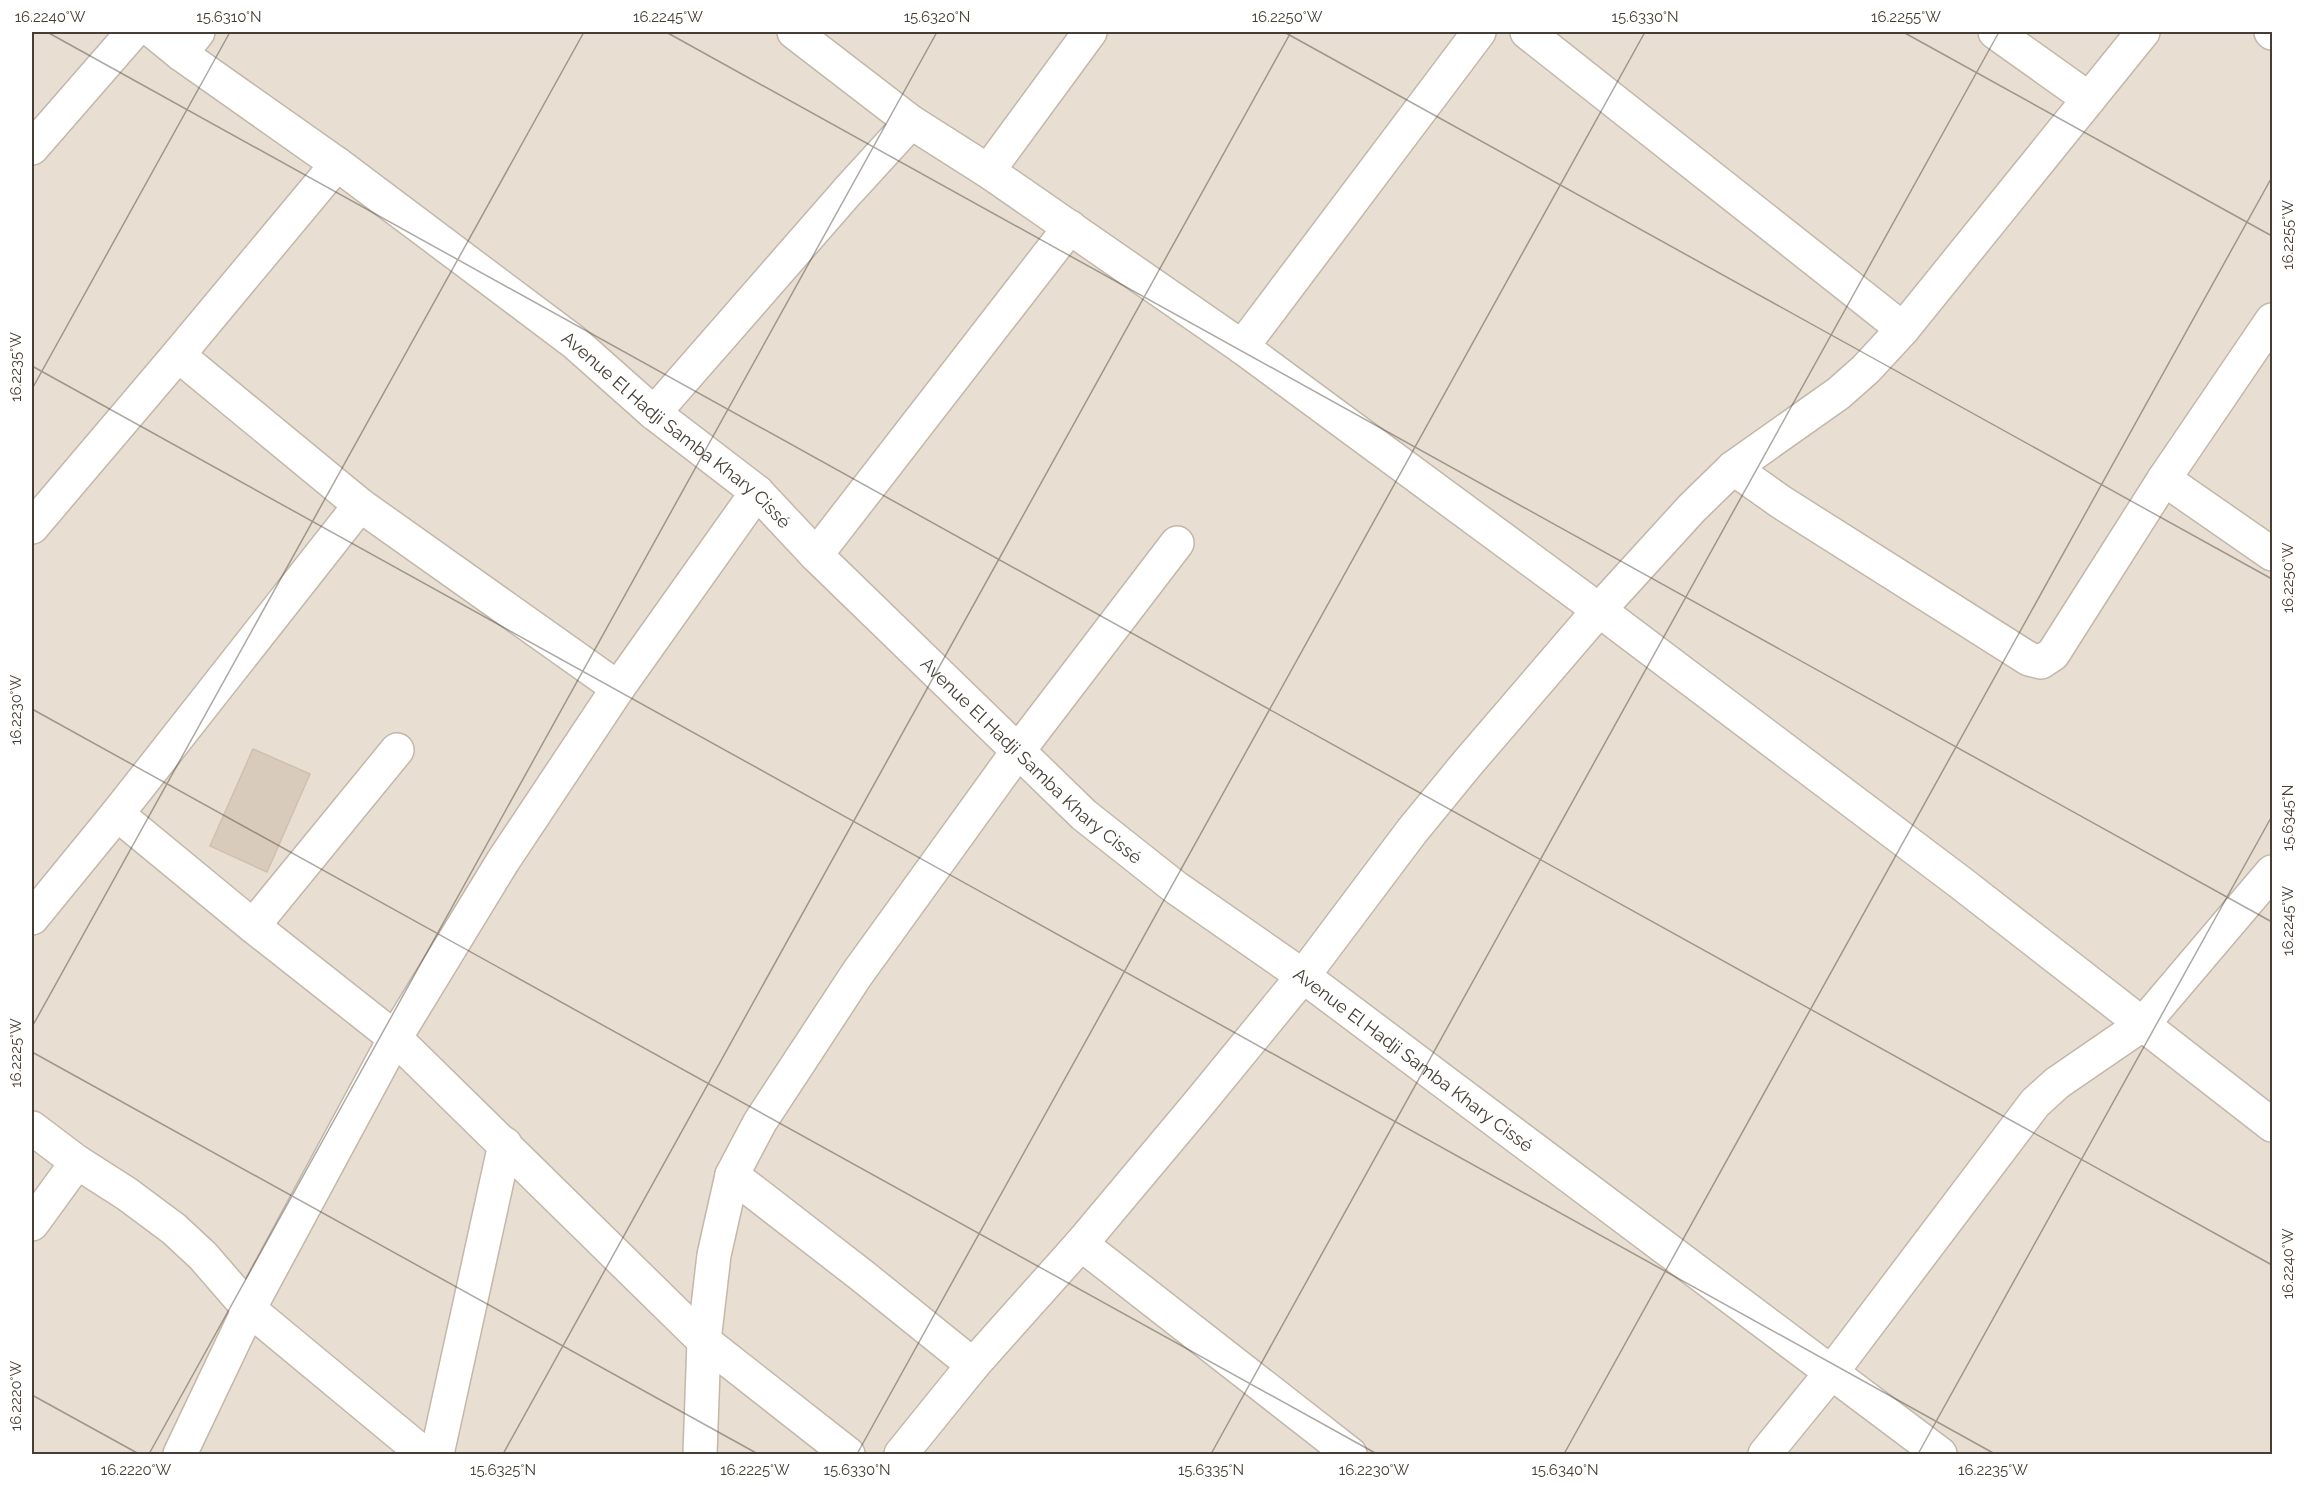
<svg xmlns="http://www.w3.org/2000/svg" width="2304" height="1486" font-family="Raleway,sans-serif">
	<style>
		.residential { fill: #e8dfd2 }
		.building { fill: #d9cbbc; stroke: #d1bfab; stroke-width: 1.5 }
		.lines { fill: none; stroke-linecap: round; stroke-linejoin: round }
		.minor-casing { stroke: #c3b7a9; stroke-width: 36 }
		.minor { stroke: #fff; stroke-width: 33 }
		.ticks { fill: none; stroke: #463d34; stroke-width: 1.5; stroke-opacity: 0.45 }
		.labels { text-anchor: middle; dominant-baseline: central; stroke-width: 4.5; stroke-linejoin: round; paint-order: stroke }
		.street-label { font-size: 18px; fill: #463d34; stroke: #fff }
		.neatline { fill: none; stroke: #463d34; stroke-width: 2 }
		.ticks-label { font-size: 15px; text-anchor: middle; fill: #463d34 }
	</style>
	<rect width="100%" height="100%" fill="#f4eee4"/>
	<path class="residential" d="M32 32H2272V1454H32Z"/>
	<path class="building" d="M253 749 310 774 267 872 210 846Z"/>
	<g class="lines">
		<g class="minor-casing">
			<g id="minor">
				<path id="s1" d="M154 32 181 54 337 164 574 342 654 413 757 492 816 555 1084 815 1175 887 1303 976 1940 1454"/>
				<path d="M794 32 911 122 988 171 1242 347 1599 610 1961 883 2272 1125"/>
				<path d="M1527 32 1903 329"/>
				<path d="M1995 32 2089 99"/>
				<path d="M2271 32 2272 33"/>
				<path d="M181 54 198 32"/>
				<path d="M32 148 133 32"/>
				<path d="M988 171 1090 32"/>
				<path d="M1242 347 1479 32"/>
				<path d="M178 355 360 505 618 688"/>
				<path d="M654 413 847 192 911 122"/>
				<path d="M1733 468 1781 502 2029 659 2041 662 2053 654 2164 479 2272 320"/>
				<path d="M2164 479 2272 554"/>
				<path d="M32 527 178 355 337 164"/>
				<path d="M816 555 1070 227"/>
				<path d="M117 814 253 926 395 1038 704 1341 848 1454"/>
				<path d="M32 918 117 814 360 505"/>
				<path d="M253 926 397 750"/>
				<path d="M32 1128 77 1162 127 1194 174 1229 203 1256 249 1309 424 1454"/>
				<path d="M732 1175 860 1274 973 1365"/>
				<path d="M32 1224 77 1162"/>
				<path d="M1081 1244 1350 1454"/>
				<path d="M180 1454 249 1309 395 1038 503 861 618 688 757 492"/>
				<path d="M437 1454 505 1144"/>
				<path d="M700 1454 704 1341 714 1255 732 1175 760 1122 857 974 1018 751 1177 543"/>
				<path d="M901 1454 973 1365 1081 1244 1200 1102 1303 976 1412 831 1466 765 1599 610 1692 508 1733 468 1839 393 1866 369 1903 329 2143 32"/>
				<path d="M1765 1454 1831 1373 2035 1103 2057 1083 2143 1024 2272 872"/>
			</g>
		</g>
		<use href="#minor" class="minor"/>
	</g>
	<path class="ticks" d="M47 32 2272 1265M666 32 2272 922M1284 32 2272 579M1903 32 2272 236M32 366 1995 1454M32 389 230 32M32 709 1377 1454M32 1027 584 32M32 1052 758 1454M32 1395 139 1454M149 1454 937 32M503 1454 1291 32M857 1454 1645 32M1211 1454 1999 32M1564 1454 2272 177M1918 1454 2272 816"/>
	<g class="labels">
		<g class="street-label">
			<text stroke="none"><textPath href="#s1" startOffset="657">Avenue El Hadji Samba Khary Cissé</textPath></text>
			<text stroke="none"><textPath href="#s1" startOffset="1143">Avenue El Hadji Samba Khary Cissé</textPath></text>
			<text stroke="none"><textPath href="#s1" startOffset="1629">Avenue El Hadji Samba Khary Cissé</textPath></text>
		</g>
	</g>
	<rect width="2304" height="1486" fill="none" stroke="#ffffff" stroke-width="66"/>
	<rect x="33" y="33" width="2238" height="1420" class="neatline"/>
	<g class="ticks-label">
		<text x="50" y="22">16.2240°W</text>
		<text x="229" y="22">15.6310°N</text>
		<text x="668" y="22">16.2245°W</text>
		<text x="937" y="22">15.6320°N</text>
		<text x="1287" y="22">16.2250°W</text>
		<text x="1645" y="22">15.6330°N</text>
		<text x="1906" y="22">16.2255°W</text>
		<text transform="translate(2288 235) rotate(-90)" y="5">16.2255°W</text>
		<text transform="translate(16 367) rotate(-90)" y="5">16.2235°W</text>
		<text transform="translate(2288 578) rotate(-90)" y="5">16.2250°W</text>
		<text transform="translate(16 710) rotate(-90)" y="5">16.2230°W</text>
		<text transform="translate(2288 818) rotate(-90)" y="5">15.6345°N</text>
		<text transform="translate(2288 921) rotate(-90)" y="5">16.2245°W</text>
		<text transform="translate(16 1053) rotate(-90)" y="5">16.2225°W</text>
		<text transform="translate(2288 1264) rotate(-90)" y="5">16.2240°W</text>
		<text transform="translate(16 1396) rotate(-90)" y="5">16.2220°W</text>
		<text x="136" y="1475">16.2220°W</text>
		<text x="503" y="1475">15.6325°N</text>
		<text x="755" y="1475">16.2225°W</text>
		<text x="857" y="1475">15.6330°N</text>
		<text x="1211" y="1475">15.6335°N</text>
		<text x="1374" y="1475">16.2230°W</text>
		<text x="1565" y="1475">15.6340°N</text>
		<text x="1993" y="1475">16.2235°W</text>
	</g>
</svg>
